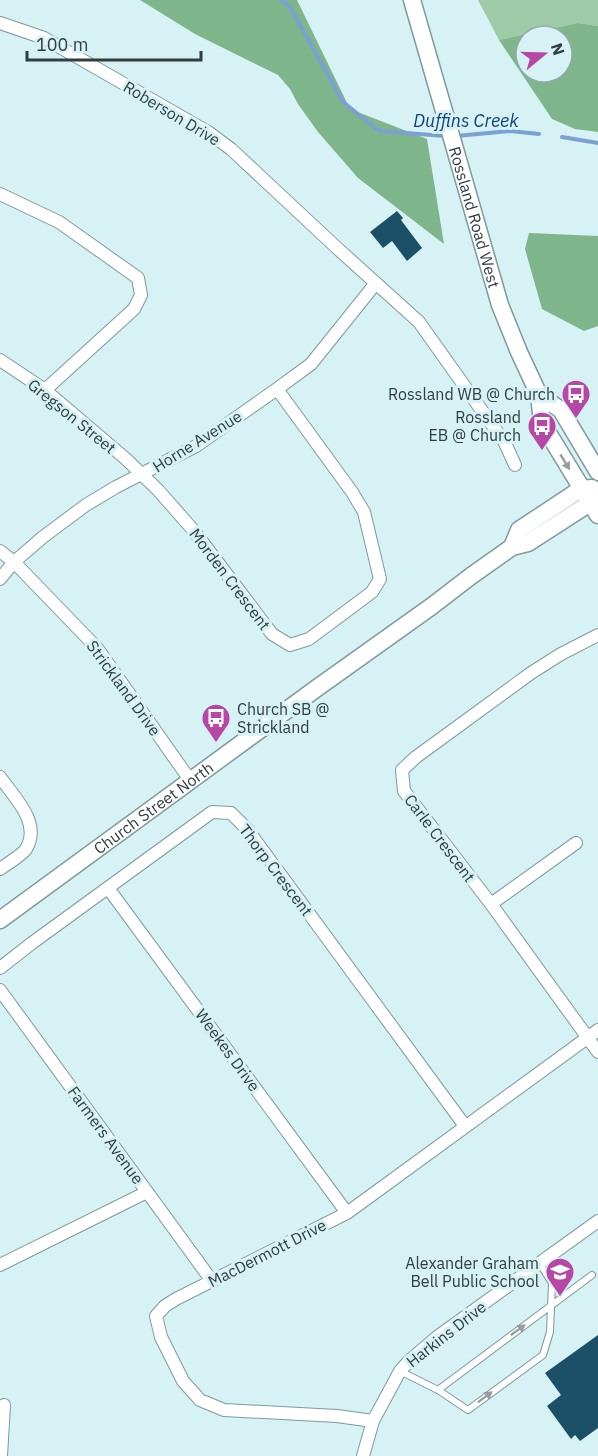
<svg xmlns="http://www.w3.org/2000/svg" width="598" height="1456" font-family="'IBM Plex Sans',sans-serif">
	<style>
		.green { fill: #9ecaa8 }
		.forest { fill: #7eb58b; fill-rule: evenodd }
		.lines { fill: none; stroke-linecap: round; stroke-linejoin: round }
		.stream { stroke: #7ba0d1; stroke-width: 4 }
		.building { fill: #1b5067 }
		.lane-casing { stroke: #7f999c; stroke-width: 8 }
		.street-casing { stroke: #7f999c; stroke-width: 14 }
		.secondary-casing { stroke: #7f999c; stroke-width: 19 }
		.lane { stroke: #fff; stroke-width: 6 }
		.street { stroke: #fff; stroke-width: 12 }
		.secondary { stroke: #fff; stroke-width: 16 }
		.oneway { fill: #989e9e }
		.labels { text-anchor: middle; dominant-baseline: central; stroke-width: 6; stroke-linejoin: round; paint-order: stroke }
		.street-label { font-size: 16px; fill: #313d3e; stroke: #d6f2f5 }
		.poi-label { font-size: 16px; fill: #313d3e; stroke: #d6f2f5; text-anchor: end }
		.water-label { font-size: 18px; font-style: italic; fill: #0e407b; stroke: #d6f2f5 }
	</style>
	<rect width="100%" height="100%" fill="#d6f2f5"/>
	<path class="green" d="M478 0H598V26L578 23 499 40Z"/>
	<path class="forest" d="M140 0H297L350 109 427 139 444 244 358 178 318 132 298 104 290 89 278 75 195 34Z
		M578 23 598 26V132L575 129 552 119 499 40ZM526 36H562V72H526Z
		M529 233 598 236V326L584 331 542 309 525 249Z"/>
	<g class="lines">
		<path class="stream" d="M281 0 290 7 343 102 379 131 445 136
			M456 136 510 131 539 134
			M562 137 598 143"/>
	</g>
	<path class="building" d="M397 211 403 218 401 220 422 248 407 261 392 241 383 248 370 232Z
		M598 1335V1428L580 1441 575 1435 571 1439 547 1406 561 1395 545 1373Z"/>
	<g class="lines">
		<g class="lane-casing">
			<path id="lane" d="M400 1371 438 1390 468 1410 543 1355 550 1332 552 1283 540 1264
				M438 1390 592 1275"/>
		</g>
		<g class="street-casing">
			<path id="street" d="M0 23 44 38 208 132 231 149 337 248 419 322 505 443 515 465
				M0 194 59 222 138 278 141 295 134 309 45 390
				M0 360 45 390 126 459 158 490 194 531 272 634 290 645 309 639 372 592 380 579 364 512 352 492 277 389
				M0 551 14 562 97 648 190 780
				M0 579 14 562 43 537 86 505 116 487 196 446 277 389 311 364 376 283
				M598 635 561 654 531 673 416 757 402 770 404 791 491 904 598 1052
				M0 777C14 797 42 823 26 849 22 855 7 864 0 869
				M108 888 347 1213
				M491 904 576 843
				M0 968 32 943 212 812 231 813 247 829 465 1126
				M0 990 212 1281
				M0 1265 147 1192
				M373 1421 337 1416 224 1410 200 1400 183 1381 161 1337 156 1316 165 1306 176 1299 347 1213 598 1030
				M1 1456 4 1405
				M363 1456 373 1421 400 1371 409 1361 437 1337 598 1221"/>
		</g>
		<g class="secondary-casing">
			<g id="secondary">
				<path id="s1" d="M412 0 500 305 519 352 539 395 542 423 598 515"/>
				<path d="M539 395 561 410 598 472"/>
				<path d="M512 547 519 530 581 489 592 488"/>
				<path id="s2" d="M0 920 317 688 432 606 471 576 512 547 528 543 590 503 598 494"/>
			</g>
		</g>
		<use href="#lane" class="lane"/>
		<use href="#street" class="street"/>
		<use href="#secondary" class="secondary"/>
	</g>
	<defs><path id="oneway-solid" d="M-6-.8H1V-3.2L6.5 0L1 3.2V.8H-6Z" transform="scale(1.5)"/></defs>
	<g class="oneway">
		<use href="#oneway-solid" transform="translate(565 462) rotate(59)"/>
		<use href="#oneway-solid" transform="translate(518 1330) rotate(-36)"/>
		<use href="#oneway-solid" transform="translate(485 1397) rotate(-37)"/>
	</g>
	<defs>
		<g id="bus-pin" transform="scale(1.5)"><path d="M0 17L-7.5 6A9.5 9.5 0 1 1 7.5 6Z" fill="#b647a5" stroke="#d6f2f5"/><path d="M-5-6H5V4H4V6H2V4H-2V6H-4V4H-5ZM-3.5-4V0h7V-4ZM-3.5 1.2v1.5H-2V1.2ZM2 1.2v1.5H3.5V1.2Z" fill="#fff"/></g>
		<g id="school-pin" transform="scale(1.5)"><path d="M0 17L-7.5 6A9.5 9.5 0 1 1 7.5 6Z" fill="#b647a5" stroke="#d6f2f5"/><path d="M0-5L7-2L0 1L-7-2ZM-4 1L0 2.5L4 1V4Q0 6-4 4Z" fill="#fff"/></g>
	</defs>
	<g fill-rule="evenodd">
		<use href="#bus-pin" x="576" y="394"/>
		<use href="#bus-pin" x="542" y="426"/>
		<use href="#bus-pin" x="216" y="718"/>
		<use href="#school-pin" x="560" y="1272"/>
	</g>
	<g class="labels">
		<g class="street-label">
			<text transform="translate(172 113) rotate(31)">Roberson Drive</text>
			<text stroke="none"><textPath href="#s1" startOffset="226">Rossland Road West</textPath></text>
			<text transform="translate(72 416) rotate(39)">Gregson Street</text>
			<text transform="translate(197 441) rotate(-32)">Horne Avenue</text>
			<text transform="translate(230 579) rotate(53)">Morden Crescent</text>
			<text transform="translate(124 688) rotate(54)">Strickland Drive</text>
			<text stroke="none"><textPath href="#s2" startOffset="190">Church Street North</textPath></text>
			<text transform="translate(440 838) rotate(53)">Carle Crescent</text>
			<text transform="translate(276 870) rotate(53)">Thorp Crescent</text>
			<text transform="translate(228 1050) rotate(54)">Weekes Drive</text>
			<text transform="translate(106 1135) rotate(54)">Farmers Avenue</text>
			<text transform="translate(267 1253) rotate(-27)">MacDermott Drive</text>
			<text transform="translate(446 1334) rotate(-38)">Harkins Drive</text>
		</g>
		<g class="poi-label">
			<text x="555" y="394">Rossland WB @ Church</text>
			<text x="521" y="417">Rossland<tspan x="521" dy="18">EB @ Church</tspan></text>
			<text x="237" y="709" text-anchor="start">Church SB @<tspan x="237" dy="18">Strickland</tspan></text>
			<text x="539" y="1263">Alexander Graham<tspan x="539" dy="18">Bell Public School</tspan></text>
		</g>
		<g class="water-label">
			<text x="466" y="120">Duffins Creek</text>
		</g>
	</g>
	<g transform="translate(544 54) rotate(71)"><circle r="28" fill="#d6f2f5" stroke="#94aaac" stroke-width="1.5"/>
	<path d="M0-4.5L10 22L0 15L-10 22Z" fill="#b647a5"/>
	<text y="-9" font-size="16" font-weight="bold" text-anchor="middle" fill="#313d3e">N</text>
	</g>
	<path d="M27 51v9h174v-9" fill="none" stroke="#313d3e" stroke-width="3"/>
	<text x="36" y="51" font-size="18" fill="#313d3e" stroke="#d6f2f5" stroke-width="4.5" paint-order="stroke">100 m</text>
</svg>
